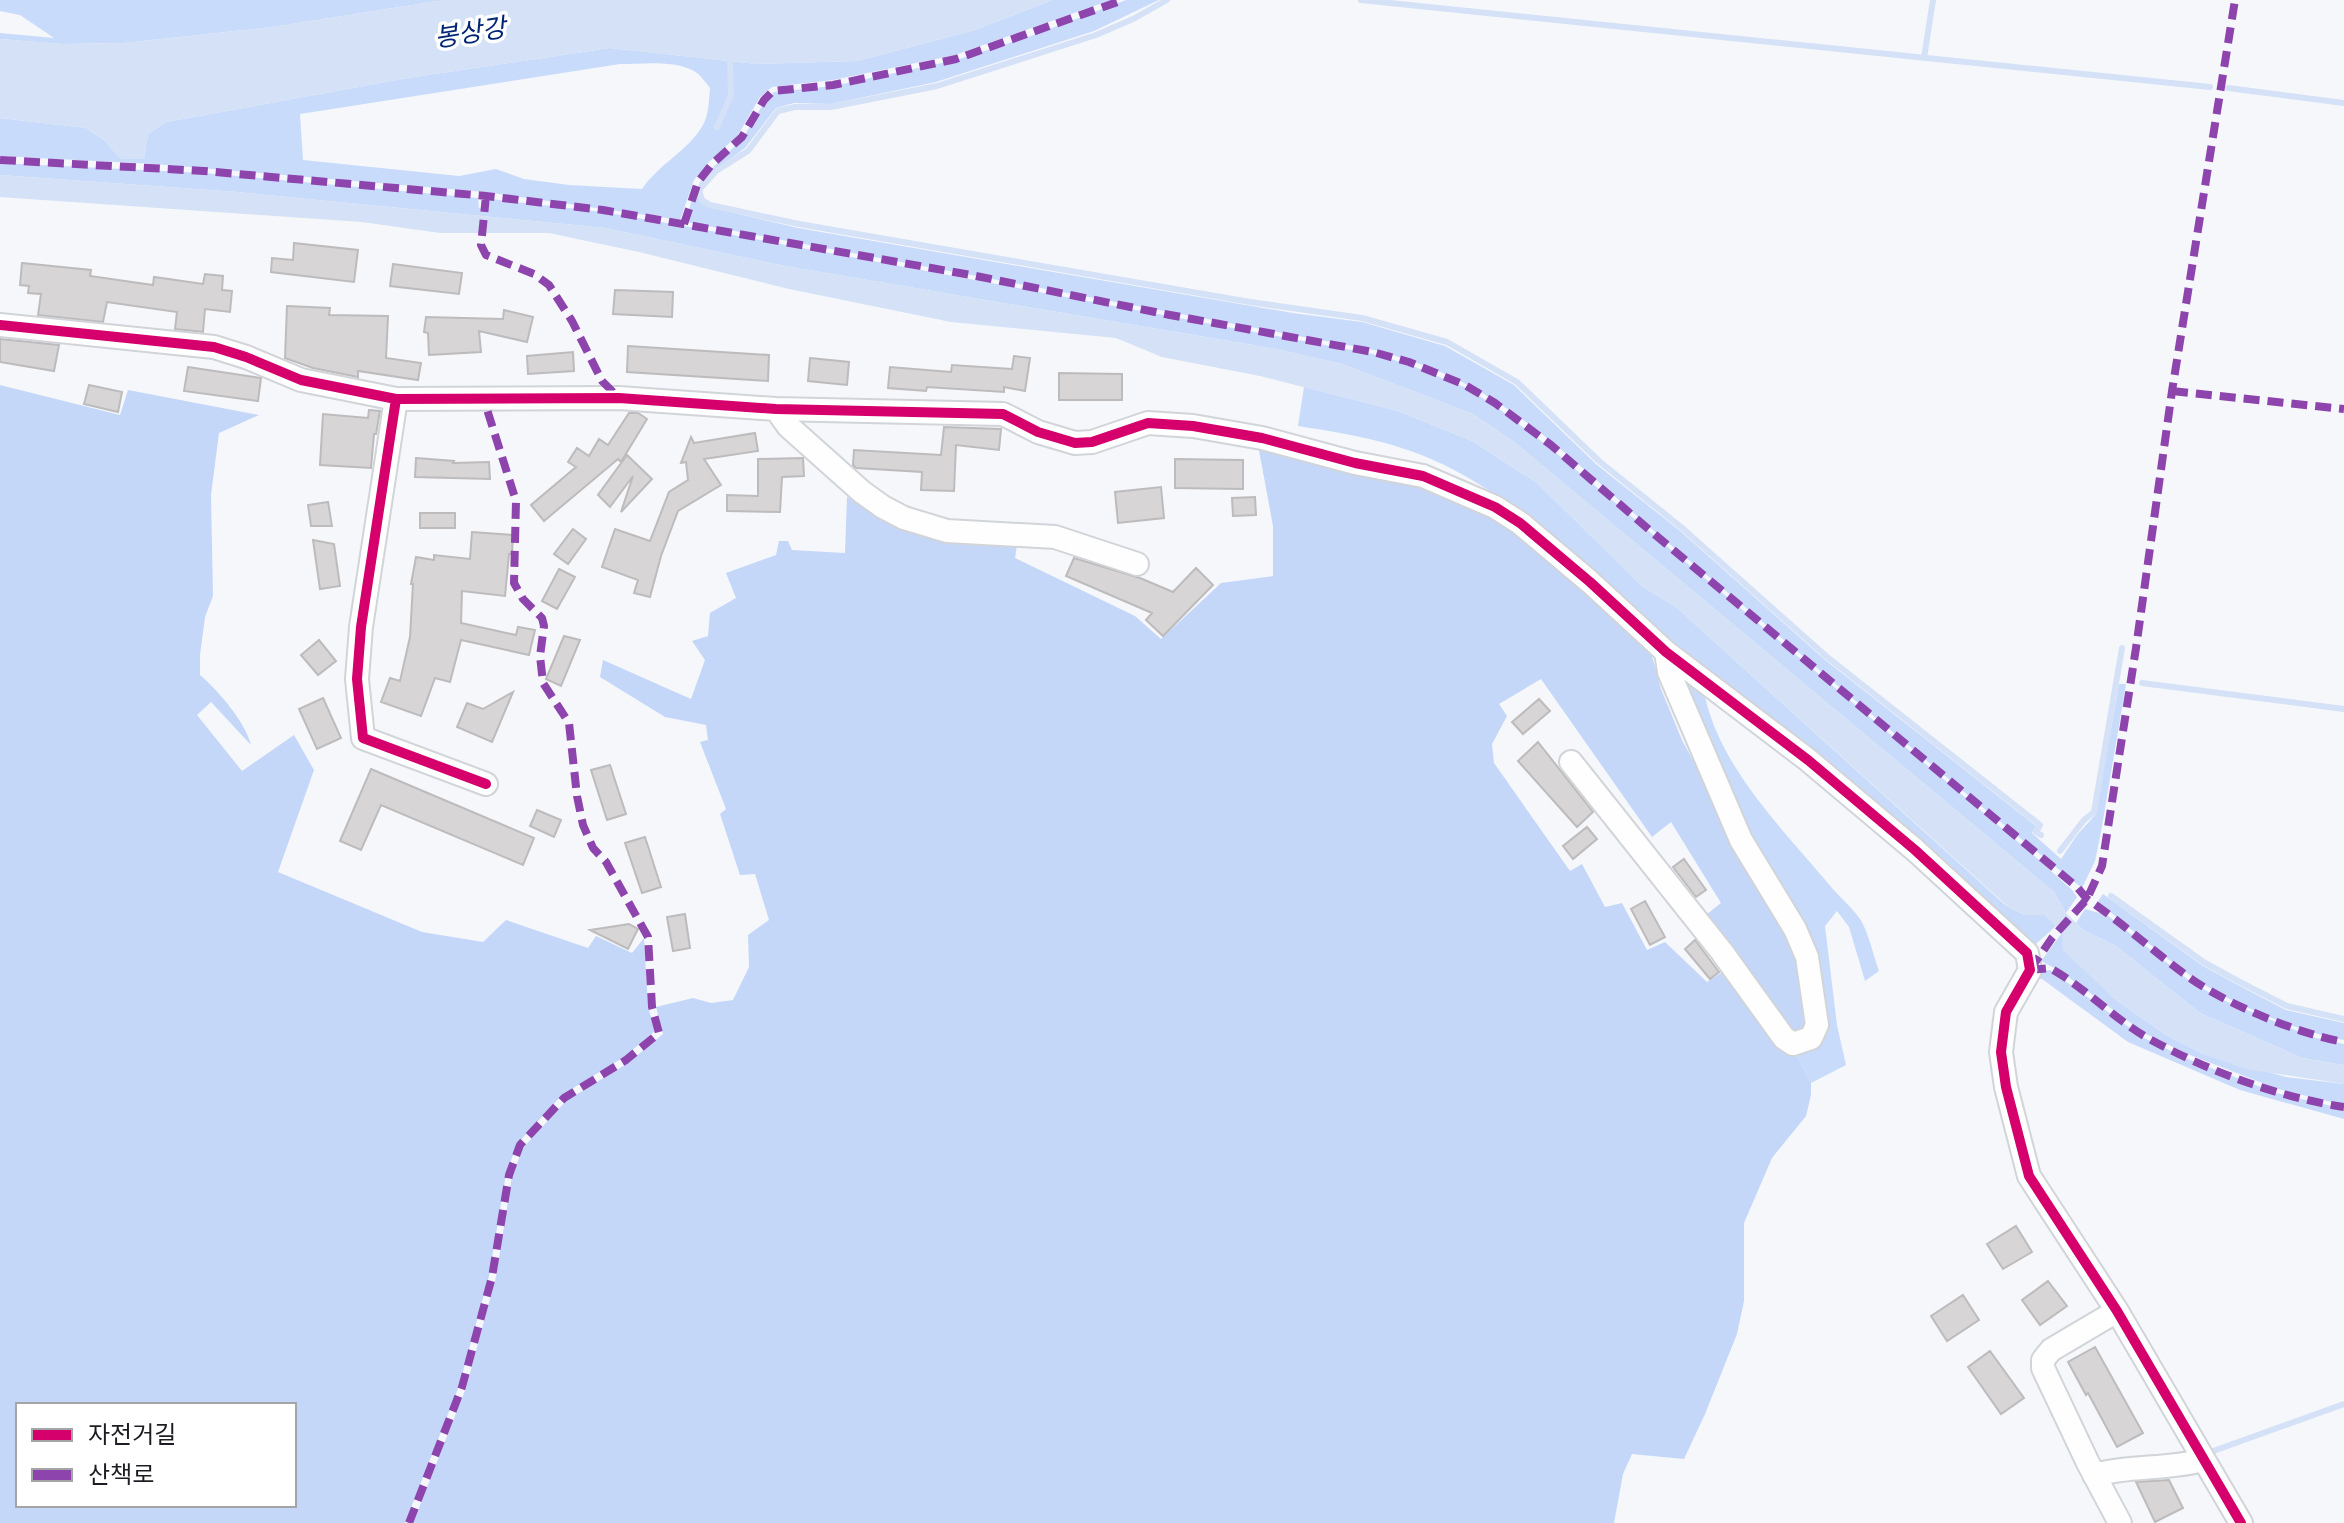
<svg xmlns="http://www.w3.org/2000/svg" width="2344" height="1523" font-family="'Times New Roman','Noto Sans KR',serif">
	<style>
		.green { fill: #c9dbfa; fill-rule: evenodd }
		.forest { fill: #c4d7f8; fill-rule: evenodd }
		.water { fill: #d4e1f6 }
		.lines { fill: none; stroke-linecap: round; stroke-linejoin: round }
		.stream { stroke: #d4e1f6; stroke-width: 6 }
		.building { fill: #d7d5d6; stroke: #bdbbbc; stroke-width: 2 }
		.minor-casing { stroke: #d1d4d8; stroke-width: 26 }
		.minor { stroke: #fefefe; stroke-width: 22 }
		.quiet { stroke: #8e44ad; stroke-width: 8; stroke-dasharray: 16 8; stroke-linecap: butt }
		.cycleway-casing { stroke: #fff; stroke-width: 15 }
		.cycleway { stroke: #d6006c; stroke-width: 10 }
		.labels { text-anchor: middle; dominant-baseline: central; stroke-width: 7; stroke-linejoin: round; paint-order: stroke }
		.water-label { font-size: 26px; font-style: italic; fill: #002473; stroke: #fff }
	</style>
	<rect width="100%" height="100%" fill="#f5f7fb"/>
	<path class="green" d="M0 0H444L273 27 124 43 62 44 0 39V33L54 38 20 15 0 11Z
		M1052 0H1111L955 55 833 80 772 87 760 97 738 135 709 162 694 180 680 220 485 192 154 164 0 156V118L86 128 104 140 121 159 144 158 148 134 166 122 408 78 610 48 757 64 857 61 975 30ZM620 64C642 64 678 59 697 73 702 77 706 83 710 88 709 100 709 114 703 125 689 150 659 164 642 189L569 185 524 179 496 169 459 176 303 160 300 114Z
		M1126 0H1159L1094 31 936 82 831 104 794 103 776 108 745 148 704 178 697 191 700 202 709 207 798 228 1030 268 1293 313 1362 322 1445 346 1514 385 1596 464 1679 530 1824 659 2036 826 2032 833 2061 859 2077 835 2096 814 2119 684H2126L2101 832 2095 861 2082 888C1945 779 1813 663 1678 551 1609 495 1544 424 1464 383 1435 368 1405 358 1374 350L686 222 691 202 702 178 743 138 765 101 774 92 833 86 956 60 1028 37Z
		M0 163 204 173 478 198 479 208 486 209 491 199 603 212 684 226 1373 354 1408 364 1464 387 1494 405 1549 447 2030 852 2072 890 2077 897 2066 913 2054 892 1513 441 1473 414 1342 364 1276 349 785 266 605 228 237 192 0 175Z
		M1304 387 1398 411 1472 441 1537 483 1643 587 1676 607 2004 904 2024 915H2045L2056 926 2036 944 2027 942 1499 497C1428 449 1381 439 1298 426Z
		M1675 666 1703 687C1716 763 1779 825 1827 882 1837 895 1851 906 1860 919 1869 933 1873 955 1879 971L1865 981 1849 927 1837 911 1825 926 1837 1025 1846 1065 1811 1083 1794 1051 1745 842Z
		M2103 894 2203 966 2238 985 2286 1010 2344 1023V1040C2298 1032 2229 1003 2191 976 2163 956 2136 933 2109 911L2096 904Z
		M2085 909 2107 915 2191 982 2223 1000 2312 1037 2344 1044V1065L2302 1058 2200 1013 2116 946 2083 930 2076 923Z
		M2062 933 2112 997 2166 1035 2203 1054 2286 1077 2344 1084V1105L2278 1089 2190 1055 2146 1034 2060 971 2041 961Z
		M2050 970 2144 1038 2188 1059 2276 1093 2344 1109V1119L2240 1090 2128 1042 2042 979 2036 978 2033 973Z"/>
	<path class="forest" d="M0 385 120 415 128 390 259 415 219 433 211 495 213 596 205 617 200 655V675C218 690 246 723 251 745L211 702 197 715 242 771 294 735 314 770 278 872 422 932 483 942 506 920 588 948 596 936 632 953 644 938 648 1007 655 1031 624 1057 562 1095 517 1144 506 1174 489 1276 459 1386 405 1523H0ZM294 1405V1505H18V1405Z
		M1258 445 1386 472 1510 525 1650 649 1661 689 1682 740 1803 964 1806 1030 1797 1033 1789 1030 1702 918 1721 903 1671 822 1652 837 1541 679 1499 704 1507 716 1492 744 1494 763 1570 871 1582 864 1605 907 1622 903 1647 950 1665 942 1707 982 1724 971 1794 1051 1811 1083V1095L1806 1116 1772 1158 1744 1223V1301L1737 1334 1705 1414 1684 1459 1632 1454 1623 1474 1614 1523H413L466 1388 496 1277 512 1176 523 1148 566 1101 628 1063 663 1034 656 1007 693 998 711 1003 733 1000 749 967 748 935 769 920 755 874 740 875 720 814 726 809 700 742 708 740 706 725 665 717 600 677 603 660 691 699 705 660 692 641 708 636 710 613 736 598 726 573 776 555 779 541H788L792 550 845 553 847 497 889 519 1018 539 1015 558 1135 616 1161 639 1221 583 1273 576V526Z"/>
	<path class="water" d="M444 0H1052L975 30 857 61 757 64 610 48 408 78 166 122 148 134 144 159H121L104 140 86 128 0 118V39L62 44 124 43 273 27Z
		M0 175 237 192 605 228 785 266 1276 349 1342 364 1473 414 1513 441 2054 892 2066 913 2083 930 2116 946 2200 1013 2302 1058 2344 1065V1084L2246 1069 2203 1054 2166 1035 2112 997 2063 950 2062 933 2045 915H2024L2005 904 1676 607 1643 587 1537 483 1472 441 1398 411 1260 376 1162 357 1116 338 951 322 789 289 639 252 549 233H440L362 222 0 197Z"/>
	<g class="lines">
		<path class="stream" d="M1167 0 1133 19 1096 35 937 86 831 107H795L778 111 748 151 716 171 699 190 702 200 710 205 799 224 1250 302 1362 318 1447 342 1517 382 1599 461 1681 527 1826 656 2040 825 2036 832 2041 835
			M1361 0 2210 87
			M1924 58 1933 0
			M2228 88 2344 103
			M717 127 731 95 730 61
			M2142 683 2344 709
			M2060 851 2084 820 2094 812 2122 648
			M2111 896 2205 963 2240 982 2287 1006 2344 1019
			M2205 1454 2344 1404"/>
	</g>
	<path class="building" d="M294 243 358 250 354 282 271 272 272 258 293 260Z
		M22 263 91 270 90 276 153 285 154 277 203 284 205 274 223 276 222 290 232 291 230 312 205 309 203 332 175 329 177 312 107 302 103 322 38 315 41 294 28 293 29 286 20 285Z
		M393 264 462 273 459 294 390 286Z
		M615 290 673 292 672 317 613 314Z
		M287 306 330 308 329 315 388 316 386 358 421 363 418 380 358 371V377L313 368 285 358Z
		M504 310 533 317 527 342 479 331 481 352 429 355 428 333 424 332 426 317 503 319Z
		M0 339 59 345 54 371 0 362Z
		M628 346 769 355 768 381 627 372Z
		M573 352 574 371 528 374 527 356Z
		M1014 356 1030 358 1025 391 1004 387V392L927 387 926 391 888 388 890 367 951 372 952 365 1012 369Z
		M810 358 849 362 847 385 808 381Z
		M188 367 261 378 258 401 184 391Z
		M1059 373 1122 374V400H1059Z
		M89 385 122 392 118 412 84 404Z
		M369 410 380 411 376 434H374L371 468 320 465 323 414 368 418Z
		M629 413H638L647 419 621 462 618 459 544 521 531 505 576 467 568 462 577 448 589 456 599 439 608 445Z
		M944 427 1001 429 999 450 956 445 954 491 921 490 922 472 856 468 853 465 854 450 941 455Z
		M755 433 758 451 704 459 721 485 678 511 661 556 650 597 634 593 638 580 602 567 615 529 650 541 669 492 688 480 686 462 681 463 691 437 694 443Z
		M627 455 652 479 621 512 633 476 610 507 598 495Z
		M416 458 454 461 453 463 489 462 490 479 415 477Z
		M758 459 803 458 804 476 782 477 780 512 727 511V495L758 496Z
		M1175 459 1243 460V489L1175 488Z
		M1161 487 1164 518 1118 523 1115 492Z
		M1255 497 1256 515 1233 516 1232 498Z
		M328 502 332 526H311L308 505Z
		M420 513H455V528H420Z
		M573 529 586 539 568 564 554 554Z
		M472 532 513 535 512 554H509L505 596 462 591 461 623 516 635 518 627 535 630 529 655 461 640 450 682 435 678 421 716 381 702 390 678 400 681 410 637 413 584H411L416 557 434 560V555L470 559Z
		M313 540 334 544 340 586 320 589Z
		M1074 558 1140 578 1173 592 1196 568 1213 585 1163 636 1146 620 1152 613 1066 576Z
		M559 569 575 577 557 609 542 601Z
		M564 636 580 640 561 686 546 679Z
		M319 640 336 661 318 675 301 655Z
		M513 692 492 742 457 727 467 703 483 709Z
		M323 698 341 738 317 749 299 709Z
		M1539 699 1550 711 1523 734 1512 722Z
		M1538 742 1593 812 1577 827 1518 761Z
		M610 765 626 814 607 820 591 770Z
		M371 769 534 838 523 865 381 805 361 850 340 841Z
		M537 810 561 820 554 837 530 826Z
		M1587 827 1597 839 1573 859 1563 846Z
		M645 837 661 887 642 893 625 843Z
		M1684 859 1706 890 1696 897 1673 867Z
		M1645 901 1665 937 1650 945 1631 909Z
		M685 914 690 948 673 951 667 917Z
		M629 924 638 929 628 949 590 930Z
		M1695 940 1719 972 1710 979 1685 949Z
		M2016 1226 2032 1252 2003 1269 1987 1244Z
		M2048 1281 2067 1306 2040 1325 2022 1300Z
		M1963 1295 1979 1320 1947 1341 1931 1316Z
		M2095 1347 2143 1433 2117 1447 2088 1393 2086 1395 2068 1362Z
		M1990 1351 2024 1398 2001 1414 1968 1367Z
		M2169 1480 2183 1508 2155 1522 2136 1482Z"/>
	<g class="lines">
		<g class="minor-casing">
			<path id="minor" d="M0 325 214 347 246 357 301 380 396 399 619 398 776 409 1003 414 1038 432 1075 443 1092 442 1148 423 1193 426 1262 438 1355 463 1423 476 1495 507 1520 523 1590 582 1666 652 1808 760 1915 850 2027 953 2030 970 2006 1012 2001 1052 2006 1087 2029 1176 2117 1311 2241 1523
				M396 399 361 627 357 679 363 738 486 784
				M776 409 788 426 862 492 883 507 904 518 947 531 1055 537 1137 564
				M1571 762 1722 952 1784 1038 1793 1044 1811 1038 1817 1025 1807 957 1795 929 1741 840 1669 672 1666 652
				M2117 1311 2051 1350 2043 1360V1368L2088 1463 2120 1523
				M2094 1475C2130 1465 2167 1470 2203 1460"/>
		</g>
		<use href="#minor" class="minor"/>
		<path class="quiet" d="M0 160 204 171 486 196 603 210 971 275 1170 315 1373 352 1409 362 1465 385 1495 403 1551 445 1653 533 2077 887 2087 899C2123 923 2155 953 2190 978 2228 1005 2299 1034 2344 1042
			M486 196 481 245 486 255 534 274 549 285 572 321 602 381 619 398
			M684 224 698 182 712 164 742 137 764 100 773 91 833 85 956 59 1123 0
			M2172 391 2344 409
			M2030 970 2052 938 2087 899 2102 866 2136 648 2172 391 2235 0
			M2030 970 2050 968C2084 987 2112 1017 2146 1037 2205 1070 2277 1097 2344 1107
			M409 1523 462 1387 492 1277 509 1175 520 1145 564 1098 626 1060 659 1033 652 1007 648 937 606 862 593 848 583 825 577 796 569 723 543 683 540 656 544 626 542 618 523 599 514 583 516 501 484 400"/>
		<g class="cycleway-casing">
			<path id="cycleway" d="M0 325 214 347 246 357 301 380 396 399 619 398 776 409 1003 414 1038 432 1075 443 1092 442 1148 423 1193 426 1262 438 1355 463 1423 476 1495 507 1520 523 1590 582 1666 652 1808 760 1915 850 2027 953 2030 970 2006 1012 2001 1052 2006 1087 2029 1176 2117 1311 2241 1523
				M396 399 361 627 357 679 363 738 486 784"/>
		</g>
		<use href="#cycleway" class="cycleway"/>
	</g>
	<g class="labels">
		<g class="water-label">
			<text transform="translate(470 33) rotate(-9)">봉상강</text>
		</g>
	</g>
	<rect x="16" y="1403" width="280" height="104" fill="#ffffff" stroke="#a4a5a7" stroke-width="2"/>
	<rect x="32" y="1429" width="40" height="12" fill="#d6006c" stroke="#a4a5a7" stroke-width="2"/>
	<text x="88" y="1443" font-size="24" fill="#1b1d22">자전거길</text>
	<rect x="32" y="1469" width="40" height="12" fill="#8e44ad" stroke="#a4a5a7" stroke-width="2"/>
	<text x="88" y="1483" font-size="24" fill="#1b1d22">산책로</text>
</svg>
